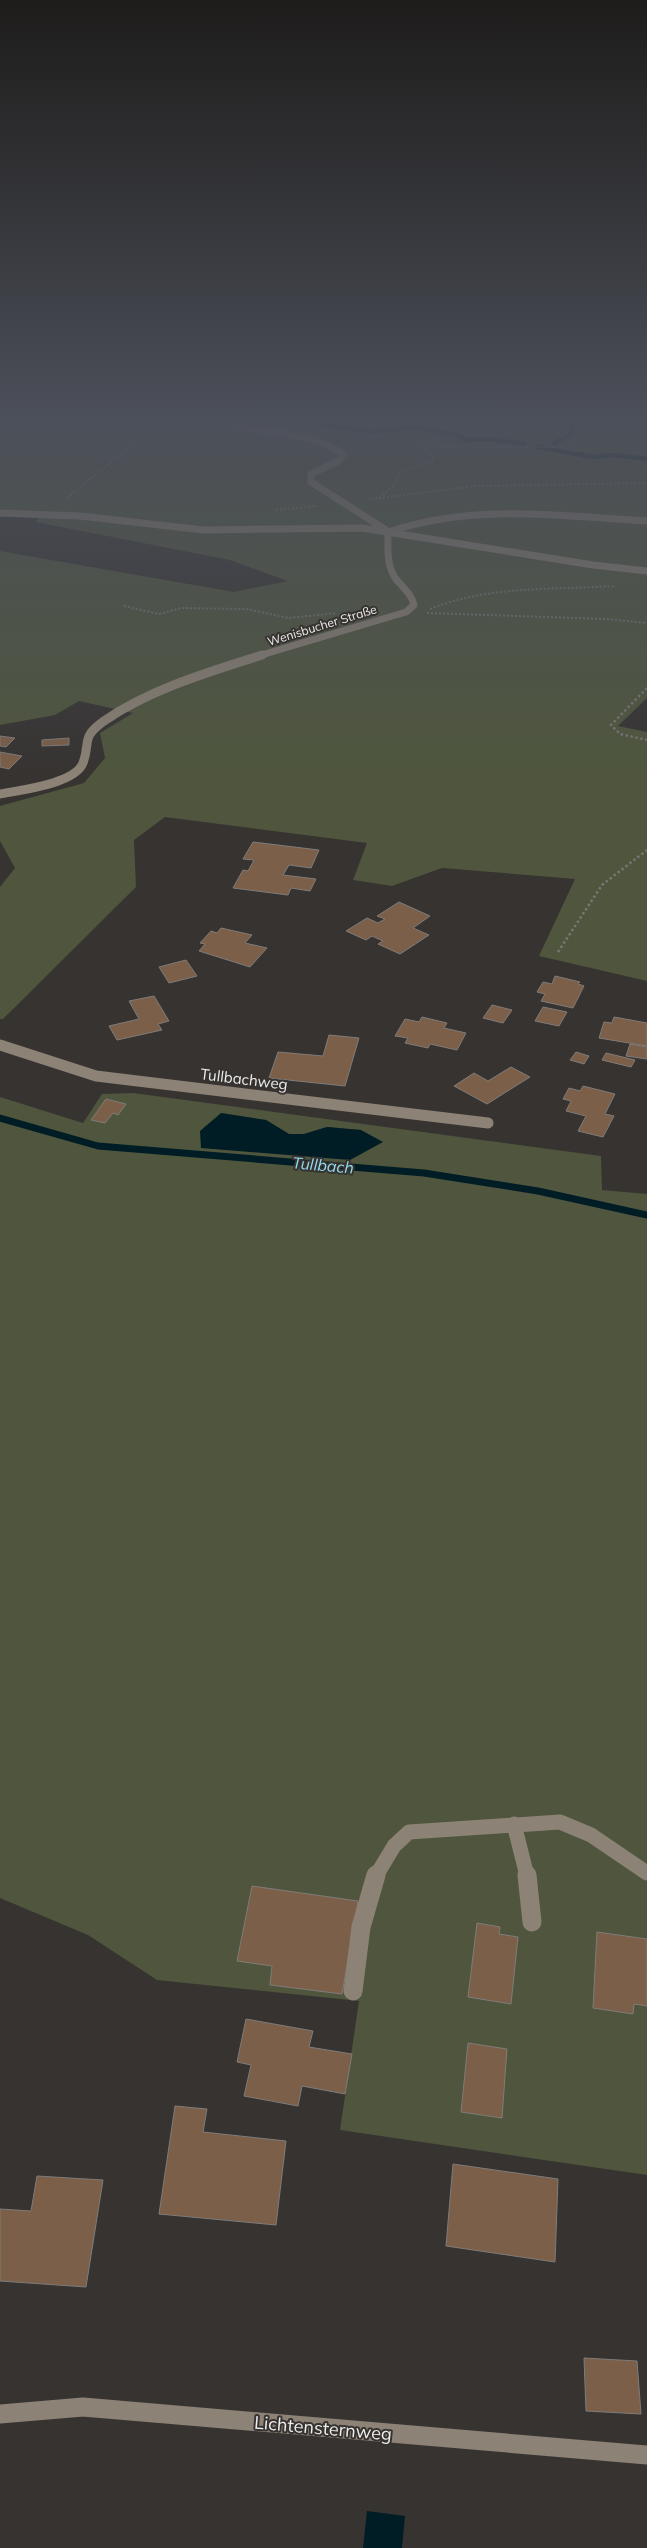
<svg xmlns="http://www.w3.org/2000/svg" width="647" height="2548" font-family="Mulish,sans-serif">
	<style>
		.green { fill: #4f563d; fill-rule: evenodd }
		.water { fill: #001d26 }
		.lines { fill: none; stroke-linecap: round; stroke-linejoin: round }
		.stream-far1 { stroke: #001d26; stroke-width: 4.5 }
		.stream { stroke: #001d26; stroke-width: 7 }
		.building { fill: #7b5f49; stroke: #7f7c7a }
		.path-far1 { stroke: #787573; stroke-width: 2; stroke-dasharray: 2 2; stroke-linecap: butt }
		.path { stroke: #787573; stroke-width: 2.5; stroke-dasharray: 2.5 2.5; stroke-linecap: butt }
		.minor-far4 { stroke: #8c8275; stroke-width: 7 }
		.minor-far3 { stroke: #8c8275; stroke-width: 9 }
		.minor-far2 { stroke: #8c8275; stroke-width: 11 }
		.minor-far1 { stroke: #8c8275; stroke-width: 15 }
		.minor { stroke: #8c8275; stroke-width: 19 }
		.labels { text-anchor: middle; dominant-baseline: central; stroke-width: 4; stroke-linejoin: round; paint-order: stroke }
		.far-street-label { font-size: 12px; fill: #efeeec; stroke: #363331 }
		.street-label { font-size: 15px; fill: #efeeec; stroke: #363331 }
		.water-label { font-size: 16px; font-style: italic; fill: #92dbf2; stroke: #363331 }
		.near-street-label { font-size: 18px; fill: #efeeec; stroke: #363331 }
	</style>
	<rect width="100%" height="100%" fill="#363331"/>
	<path class="green" d="M0 420H647V698L618 726 647 732V981L539 956 575 879 442 868 392 886 353 880 367 843 165 817 134 840 136 887 3 1019H0V887L15 868 0 841V806L84 783 105 758 100 733 133 713 79 701 55 715 0 725V551L234 592 288 581 230 560 36 522 43 512 0 510Z
		M133 1093 601 1156 602 1190 647 1194V2175L340 2130 359 2001 157 1980 88 1935 0 1898V1097L83 1123 102 1094ZM221 1113 266 1120 289 1134H304L327 1127 361 1130 350 1160Z"/>
	<path class="water" d="M221 1113 266 1120 289 1134H304L327 1127 361 1130 383 1142 350 1160 201 1148 200 1131Z
		M367 2511 405 2516 402 2548H363Z"/>
	<g class="lines">
		<path class="stream-far1" d="M290 420 370 432 412 427 454 434 466 440 491 439 525 444
			M554 443 573 433 571 427 579 420
			M537 447 593 457 615 455 647 459"/>
		<path class="stream" d="M0 1118 98 1146 424 1173 538 1191 647 1215"/>
	</g>
	<path class="building" d="M0 736 15 738 6 747 0 746Z
		M69 738V745L42 746V740Z
		M0 752 22 756 9 769 0 767Z
		M253 842 319 850 311 868 289 865 283 875 316 879 310 891 291 888 288 895 233 888 243 870 248 871 254 860 243 859Z
		M399 902 430 916 413 928 429 935 400 954 378 944 383 941 372 936 366 940 346 931 367 918 378 923 385 919 377 916Z
		M221 928 252 935 245 943 267 948 250 967 199 951 205 944 200 943 211 931 217 933Z
		M186 960 197 976 169 983 159 967Z
		M555 976 580 982 578 984 584 986 573 1008 541 1001 545 994 537 992 543 982 552 984Z
		M154 996 169 1021 158 1024 162 1030 117 1040 109 1026 139 1019 129 1001Z
		M492 1005 512 1010 503 1023 483 1018Z
		M543 1007 567 1012 559 1026 535 1021Z
		M422 1017 447 1023 444 1028 466 1033 457 1050 430 1044 428 1048 405 1043 408 1038 395 1036 405 1019 419 1022Z
		M614 1017 647 1023V1046L599 1038 604 1022 612 1023Z
		M329 1035 359 1038 345 1086 269 1078 278 1052 323 1056Z
		M630 1044 647 1047V1059L626 1056Z
		M576 1052 589 1056 584 1064 570 1060Z
		M606 1053 635 1060 631 1067 602 1060Z
		M511 1067 530 1077 487 1104 454 1086 474 1073 488 1081Z
		M583 1086 615 1094 605 1114 614 1116 603 1137 578 1131 586 1116 566 1111 571 1101 563 1099 569 1088 580 1091Z
		M106 1099 126 1104 118 1115 113 1113 105 1123 91 1120Z
		M252 1886 358 1901 342 1994 270 1985 272 1966 237 1961Z
		M477 1923 500 1927 499 1934 518 1937 511 2004 468 1997Z
		M597 1932 647 1939V2006L634 2004 633 2014 593 2008Z
		M246 2019 313 2031 309 2047 352 2054 345 2094 302 2086 298 2106 244 2096 251 2065 237 2062Z
		M468 2043 507 2049 502 2118 461 2112Z
		M175 2106 207 2109 203 2132 286 2141 276 2225 159 2214Z
		M453 2164 558 2179 555 2262 446 2246Z
		M37 2176 103 2180 86 2287 0 2281V2209L31 2211Z
		M584 2358 637 2361 641 2414 586 2411Z"/>
	<g class="lines">
		<path class="path-far1" d="M339 431 439 443
			M67 498 148 432 163 425 193 420
			M380 498 396 483 399 473 435 459 421 447H571L593 435 602 420
			M371 499 477 486 647 483
			M276 510 317 506
			M124 606 159 614 181 608 246 609 289 618 337 613
			M430 609C490 585 553 590 616 586
			M427 613 606 619 647 623"/>
		<path class="path" d="M647 688 611 725 620 734 647 740
			M558 952 602 885 647 850"/>
		<path class="minor-far4" d="M212 420C256 435 304 427 343 454L340 460 311 474V482L386 530
			M0 513 80 516 204 530 362 528 593 565 647 571
			M388 532C475 503 558 516 647 521
			M258 656 406 612 414 605C411 593 403 588 396 579 386 565 388 548 388 532"/>
		<path class="minor-far3" d="M0 794C20 790 75 784 83 763 91 742 80 738 104 721 150 689 209 672 262 655"/>
		<path class="minor-far2" d="M0 1045 96 1076 488 1123"/>
		<path class="minor-far1" d="M514 1824 527 1876
			M376 1876 394 1846 409 1832 560 1822 591 1835 647 1873"/>
		<path class="minor" d="M527 1875 532 1922
			M353 1991 361 1927 376 1875
			M0 2414 83 2407 647 2455"/>
	</g>
	<linearGradient id="sky" x2="0" y2="1"><stop stop-color="#1e1c1b"/><stop offset="0.54" stop-color="#4c505a"/><stop offset="1" stop-color="#4c505a" stop-opacity="0"/></linearGradient>
	<rect width="647" height="777" fill="url(#sky)"/>
	<g class="labels">
		<g class="far-street-label">
			<text transform="translate(322 625) rotate(-17)">Wenisbucher Straße</text>
		</g>
		<g class="street-label">
			<text transform="translate(244 1079) rotate(7)">Tullbachweg</text>
		</g>
		<g class="water-label">
			<text transform="translate(323 1165) rotate(5)">Tullbach</text>
		</g>
		<g class="near-street-label">
			<text transform="translate(323 2428) rotate(5)">Lichtensternweg</text>
		</g>
	</g>
</svg>
